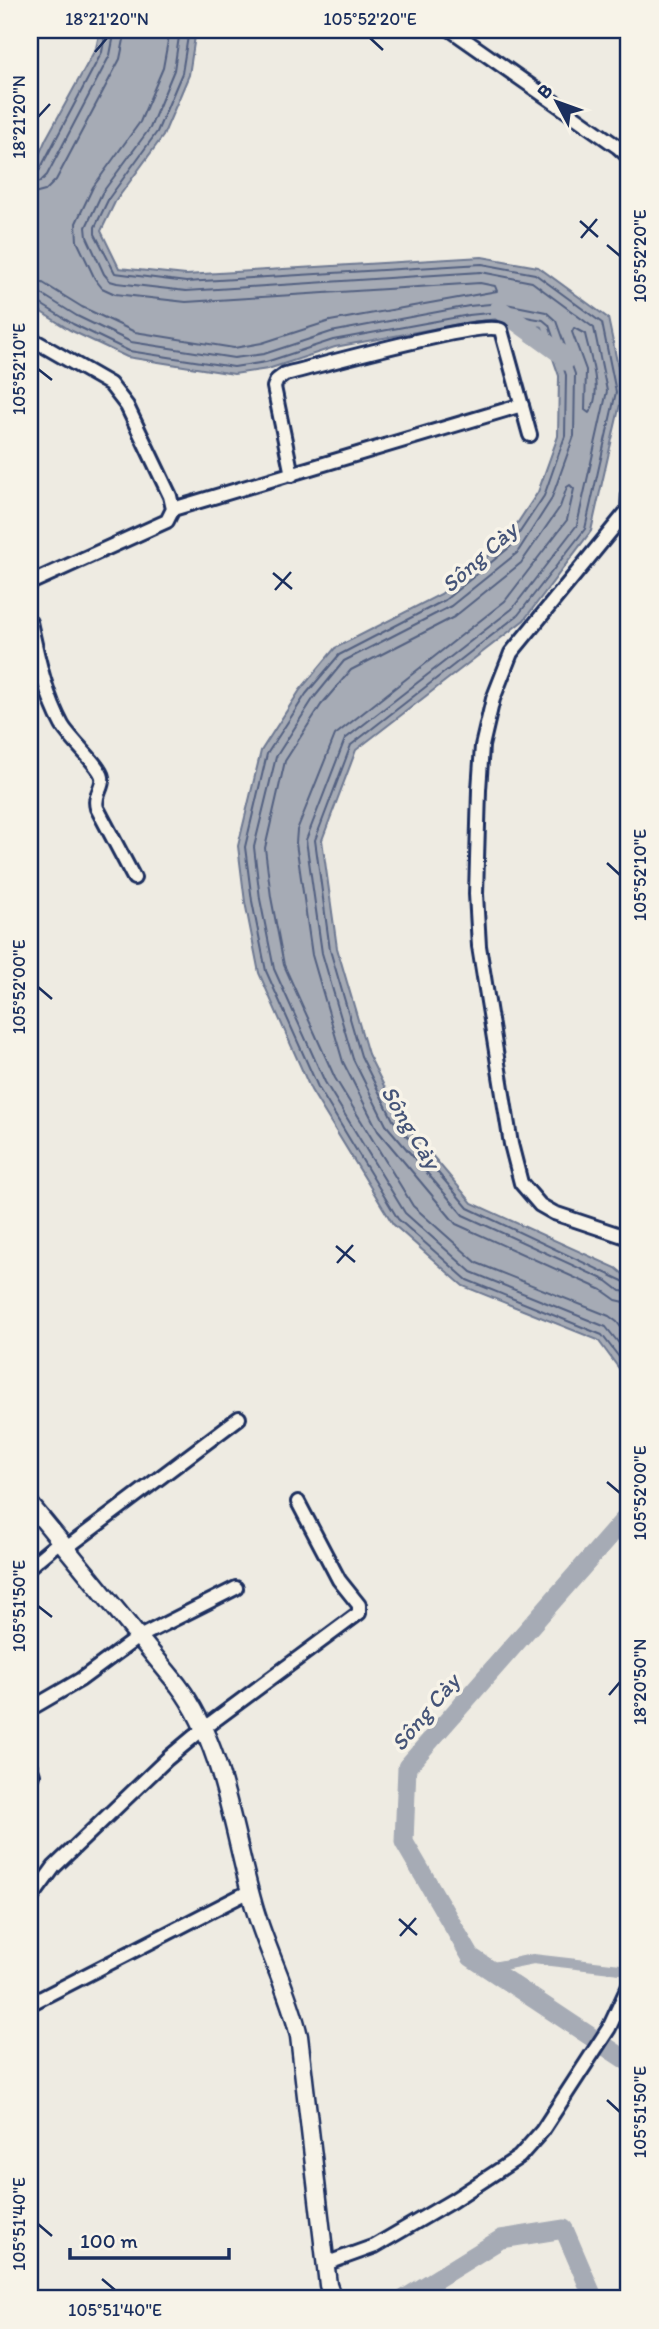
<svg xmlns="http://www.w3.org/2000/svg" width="659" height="2329" font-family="Itim,sans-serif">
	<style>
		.water { fill: #a6abb5; stroke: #6e7992; stroke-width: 2 }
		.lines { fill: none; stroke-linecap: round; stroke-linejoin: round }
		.shore { stroke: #536181; stroke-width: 2 }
		.canal { stroke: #a6abb5; stroke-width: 10 }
		.river { stroke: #a6abb5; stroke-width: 19 }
		.minor-casing { stroke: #1b2f5e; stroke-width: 18 }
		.tertiary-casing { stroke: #1b2f5e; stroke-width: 21 }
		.minor { stroke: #f7f3e8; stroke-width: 12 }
		.tertiary { stroke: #f7f3e8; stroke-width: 16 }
		.ticks { fill: none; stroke: #1b2f5e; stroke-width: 2.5 }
		.labels { text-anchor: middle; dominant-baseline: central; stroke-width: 7; stroke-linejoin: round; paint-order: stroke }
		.water-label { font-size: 23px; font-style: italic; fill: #455478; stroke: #f7f3e8 }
		.neatline { fill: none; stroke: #1b2f5e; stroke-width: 2.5 }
		.ticks-label { font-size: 18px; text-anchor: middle; fill: #1b2f5e }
	</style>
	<rect width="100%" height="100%" fill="#eeebe2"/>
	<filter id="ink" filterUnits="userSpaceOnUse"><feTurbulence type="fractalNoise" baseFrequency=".0143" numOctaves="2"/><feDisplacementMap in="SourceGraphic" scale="14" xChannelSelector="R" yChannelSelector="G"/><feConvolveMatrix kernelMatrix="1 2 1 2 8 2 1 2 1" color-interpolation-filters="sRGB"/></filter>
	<g filter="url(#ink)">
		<path class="water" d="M100 30H196L189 75 163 136 115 202 101 231 119 268 186 275 482 257 538 267 608 318 623 391 591 531 524 620 356 750 322 840 337 948 368 1054 399 1116 472 1203 616 1268 629 1279V1382L598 1340 463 1286 393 1224 311 1090 259 973 245 902 238 846 261 751 300 690 335 648 441 594 505 542 538 492 558 436 559 376 542 327 498 319 470 322 335 347 268 369 234 374 127 357 70 330 30 305V175L46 139 96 48Z"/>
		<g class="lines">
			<path class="shore" d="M180 30 174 70 150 128 102 193 86 227 87 237 104 274 110 281 117 283 186 291 481 272 532 282 594 328 607 391 577 525 512 609 345 739 306 840 322 953 353 1059 386 1125 463 1215 607 1281 620 1291 629 1292
				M189 30 182 73 157 132 109 198 95 227V234L115 273 186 282 482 264 535 274 602 323 616 392 585 529 518 615 351 745 315 840 330 950 361 1056 393 1120 468 1208 629 1284
				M30 175 39 171 102 52 106 30
				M30 184 40 182 47 175 110 55 115 30
				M30 195 45 191 56 180 120 59 126 30
				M30 280 43 283 82 307 135 332 234 348 262 343 330 321 497 291 495 286 480 283 186 302 115 294 102 288 95 279 77 241 76 223 93 187 140 122 163 68 170 30
				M30 291 40 293 77 316 131 342 234 358 264 354 331 332 469 306 501 303 546 312 556 321 575 374 574 436 551 500 517 553 451 606 344 661 313 699 276 757 254 847 260 899 274 969 325 1082 405 1213 471 1272 606 1327 629 1356
				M30 300 36 301 73 324 129 351 234 367 266 362 333 340 469 315 498 312 543 320 549 325 566 375 565 436 544 496 510 547 445 600 339 655 306 694 267 754 245 847 252 901 266 971 318 1087 398 1219 467 1280 602 1335 629 1370
				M574 328 585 334C590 357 604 393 589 413L585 410 586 370 572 332Z
				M629 1303 616 1300 602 1290 456 1224 378 1131 343 1062 312 955 296 843 297 830 335 735 505 601 567 520 574 489 570 485 567 487 560 507 521 563 454 617 351 670 321 705 285 761 265 848 271 897 284 965 335 1078 413 1206 477 1263 609 1316 617 1322 629 1338"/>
			<path class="canal" d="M488 1968 533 1959 629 1970"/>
			<path class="river" d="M499 309 564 356 565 361
				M629 1514 407 1767 404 1842 471 1957 629 2062
				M404 2299 501 2239 564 2229 594 2299"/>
			<g class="minor-casing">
				<path id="minor" d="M451 30 618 147 629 157
					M30 338 110 384 127 406 170 496 173 509 167 521 30 583
					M292 475 274 387 277 380 285 374C315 367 484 319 501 330L530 435
					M629 494 628 510 511 653 493 699 482 746 479 790 476 894 479 946 511 1144 521 1183 540 1205 554 1213 629 1238
					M173 509 522 405
					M30 622C38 657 45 694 62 725 70 739 100 766 102 777 104 788 93 795 97 808L134 878
					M65 1549 239 1418
					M30 1566 59 1542
					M30 1709 80 1680 137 1638 236 1588
					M30 1766 33 1775 30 1781
					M30 1900 54 1867 167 1759 204 1728 359 1613V1605L339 1580 298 1502
					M30 2004 250 1891
					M325 2264 375 2246 452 2201 519 2157 542 2131 609 2028 629 1985"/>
			</g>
			<g class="tertiary-casing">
				<path id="tertiary" d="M30 1504 178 1685C225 1747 233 1836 255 1910 268 1953 289 1992 299 2036L328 2285 333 2299"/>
			</g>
			<use href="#minor" class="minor"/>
			<use href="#tertiary" class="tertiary"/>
		</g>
	</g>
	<path class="ticks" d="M370 38 383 50M95 52 107 38M38 117 50 104M580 221 598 237M581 238 597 219M607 245 620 256M38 369 52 380M273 573 292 589M275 590 291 572M607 863 620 875M38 987 52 999M336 1246 355 1262M337 1263 353 1245M607 1482 620 1493M38 1606 52 1617M609 1695 620 1682M399 1919 417 1935M400 1936 416 1918M607 2100 620 2112M38 2224 52 2236M102 2279 115 2290"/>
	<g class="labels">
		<g class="water-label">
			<text transform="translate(479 557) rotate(-42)">Sông Cày</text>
			<text transform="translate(411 1127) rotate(59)">Sông Cày</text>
			<text transform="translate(425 1712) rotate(-50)">Sông Cày</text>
		</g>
	</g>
	<rect width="659" height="2329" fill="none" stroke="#f7f3e8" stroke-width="77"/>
	<g transform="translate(557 102) rotate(311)" stroke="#f7f3e8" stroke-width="5" paint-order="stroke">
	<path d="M0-5L12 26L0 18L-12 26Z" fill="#1b2f5e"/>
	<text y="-10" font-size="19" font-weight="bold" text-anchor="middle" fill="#1b2f5e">B</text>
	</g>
	<path d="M70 2248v10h159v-10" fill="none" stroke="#1b2f5e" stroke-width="3.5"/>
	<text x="80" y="2248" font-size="21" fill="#1b2f5e" stroke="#f7f3e8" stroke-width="5" paint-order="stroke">100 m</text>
	<rect x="38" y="38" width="582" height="2252" class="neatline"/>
	<g class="ticks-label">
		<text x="107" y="25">18°21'20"N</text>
		<text x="370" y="25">105°52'20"E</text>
		<text transform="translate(19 117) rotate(-90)" y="6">18°21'20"N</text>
		<text transform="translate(640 256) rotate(-90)" y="6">105°52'20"E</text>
		<text transform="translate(19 369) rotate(-90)" y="6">105°52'10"E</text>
		<text transform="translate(640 875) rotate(-90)" y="6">105°52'10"E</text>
		<text transform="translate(19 987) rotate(-90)" y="6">105°52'00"E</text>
		<text transform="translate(640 1493) rotate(-90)" y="6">105°52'00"E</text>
		<text transform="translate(19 1606) rotate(-90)" y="6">105°51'50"E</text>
		<text transform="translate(640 1682) rotate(-90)" y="6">18°20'50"N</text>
		<text transform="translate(640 2112) rotate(-90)" y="6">105°51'50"E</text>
		<text transform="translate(19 2224) rotate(-90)" y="6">105°51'40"E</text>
		<text x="115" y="2316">105°51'40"E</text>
	</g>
</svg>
